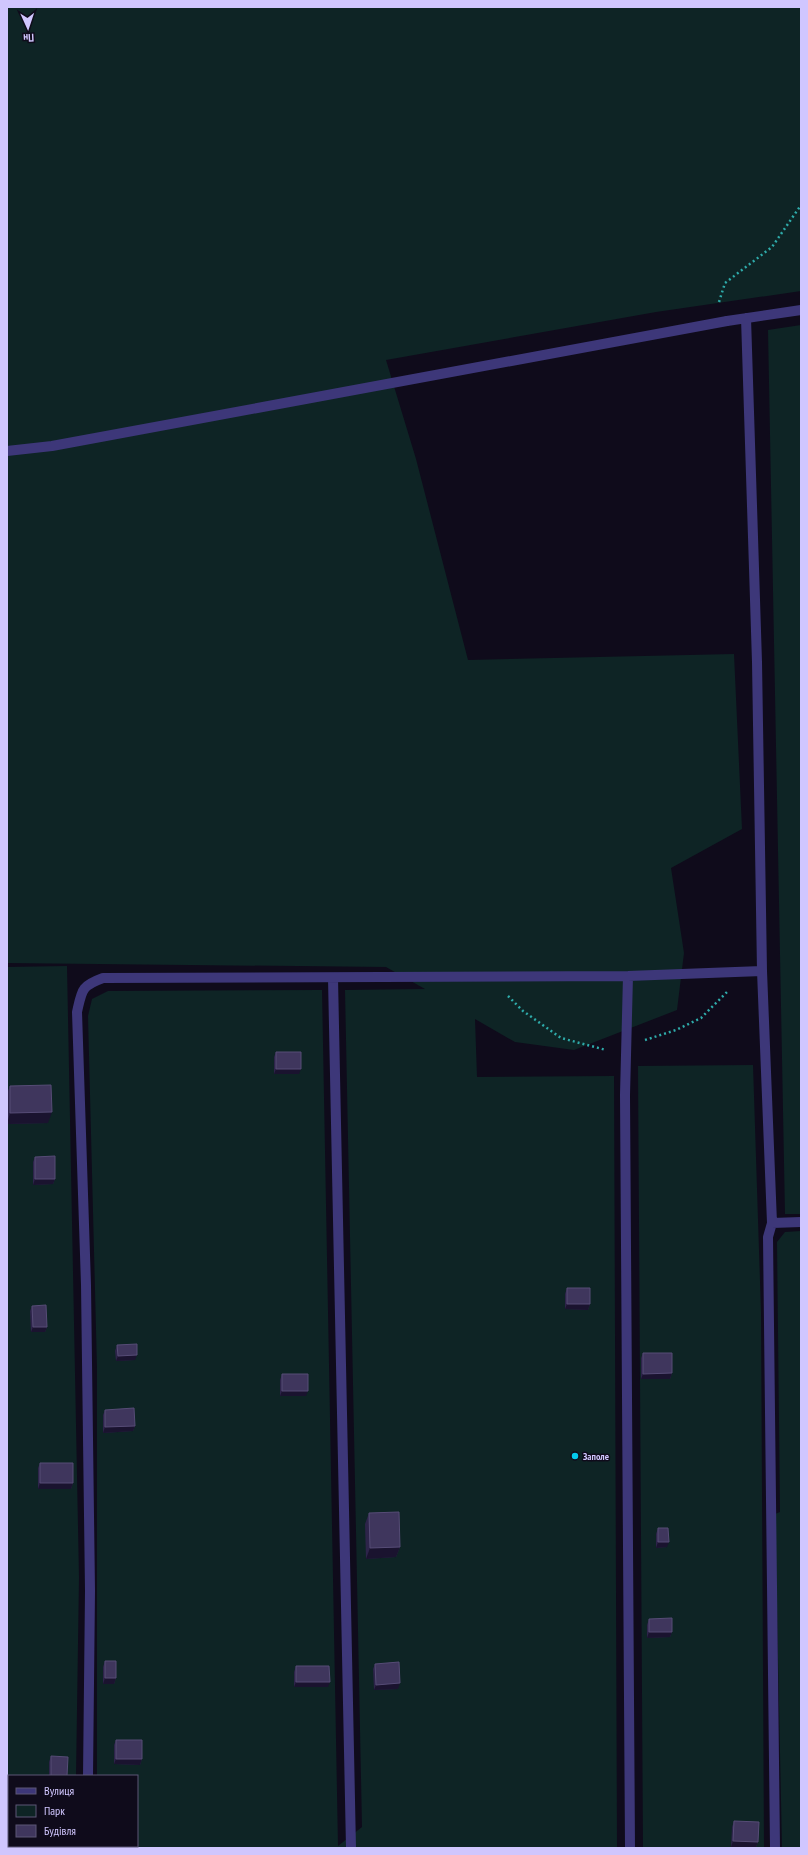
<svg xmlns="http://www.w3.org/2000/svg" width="808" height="1855" font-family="'PT Sans Narrow',sans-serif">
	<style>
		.green { fill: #0e2425 }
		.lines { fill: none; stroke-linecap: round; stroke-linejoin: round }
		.path { stroke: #2eaaa9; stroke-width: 2.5; stroke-dasharray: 2 3; stroke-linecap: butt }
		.lane { stroke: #3d3779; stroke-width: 10 }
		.street { stroke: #3d3779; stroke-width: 10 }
		.wall { fill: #2d244a }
		.shaded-wall { fill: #1a132f }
		.building { fill: #3f365d; stroke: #564c76 }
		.poi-dot { fill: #04c8ec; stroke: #0f0b1b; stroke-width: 1.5 }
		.labels { text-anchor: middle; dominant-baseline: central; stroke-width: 3; stroke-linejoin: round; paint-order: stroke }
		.poi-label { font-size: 10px; font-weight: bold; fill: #d0c6fe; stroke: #0f0b1b; text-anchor: start }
	</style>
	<rect width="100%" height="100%" fill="#0f0b1b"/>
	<path class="green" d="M7 7H801V291L656 312 386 360 416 459 468 660 734 654 742 829 671 868 684 953 677 1010 574 1050 515 1042 475 1019 477 1077 614 1076 617 1848H97V1846H137V1776H97V1368L88 1016 92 999 108 991 322 990 338 1846 362 1827 345 990 425 989 386 967 7 963Z
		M801 325V1214H785L768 330Z
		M67 966 79 1577 76 1776H9V1846H75V1848H7V967Z
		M753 1065 761 1312 764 1848H643L638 1066Z
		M801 1231V1848H782L775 1514 780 1512 777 1242 785 1232Z"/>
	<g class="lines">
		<path class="path" d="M719 302 725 283 772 247 801 205
			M508 996 523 1011 561 1038 606 1050
			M645 1040 676 1030 701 1018 727 992"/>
		<path class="lane" d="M746 318 757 662 762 971 772 1223 768 1237 775 1848
			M727 321 801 310
			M628 976 625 1095 630 1848
			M333 978 351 1848
			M772 1223 801 1222
			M88 1776 90 1591 86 1285 77 1012C82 990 81 986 103 978L628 976 762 971
			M87 1848V1846"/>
		<path class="street" d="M7 451 52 446 727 321"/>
	</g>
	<path class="wall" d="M276 1052 299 1074H274V1057Z
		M10 1086 48 1123 7 1124V1093Z
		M35 1157 55 1179 53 1184 33 1185V1162Z
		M567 1288 590 1304 588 1310 565 1309V1294Z
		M32 1306 47 1327 45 1332H31L30 1311Z
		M117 1345 135 1360 116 1361 115 1351Z
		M643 1353 672 1373 670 1379H641V1358Z
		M282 1374 306 1396H280V1380Z
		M105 1410 135 1426 133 1431 103 1433V1415Z
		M40 1463 73 1483 71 1489H38V1468Z
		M369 1513 400 1547 396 1557 366 1559 365 1524Z
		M658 1528 667 1547 656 1548V1534Z
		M649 1619 672 1632 670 1637 647 1638V1625Z
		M105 1661 116 1678 114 1684H103V1667Z
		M375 1664 398 1689 374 1690 373 1669Z
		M296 1666 328 1687H294V1672Z
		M116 1740 142 1759 140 1765 114 1764V1745Z
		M51 1756 67 1776H49V1762Z
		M734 1821 758 1842 756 1847H731L732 1827Z"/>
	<path class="shaded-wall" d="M276 1069H301L299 1074H274Z
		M52 1112 48 1123 7 1124 10 1113Z
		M35 1179H55L53 1184 33 1185Z
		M567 1304H590L588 1310 565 1309Z
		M33 1327H47L45 1332H31Z
		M137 1355 135 1360 116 1361 118 1356Z
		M672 1373 670 1379H641L643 1374Z
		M282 1391H308L306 1396H280Z
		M135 1426 133 1431 103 1433 105 1427Z
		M40 1483H73L71 1489H38Z
		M658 1542H669L667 1547 656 1548Z
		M400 1547 396 1557 366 1559 370 1548Z
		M649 1632H672L670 1637 647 1638Z
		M105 1678H116L114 1684H103Z
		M296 1682H330L328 1687H294Z
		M400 1683 398 1689 374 1690 376 1685Z
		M116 1759H142L140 1765 114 1764Z
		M733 1841 758 1842 756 1847H731Z"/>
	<path class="building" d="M276 1052H301V1069H276Z
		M51 1085 52 1112 10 1113V1086Z
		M55 1156V1179H35V1157Z
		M567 1288H590V1304H567Z
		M46 1305 47 1327H33L32 1306Z
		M137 1344V1355L118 1356 117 1345Z
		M643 1353H672V1373L643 1374Z
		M282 1374H308V1391H282Z
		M134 1408 135 1426 105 1427V1410Z
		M40 1463H73V1483H40Z
		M399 1512 400 1547 370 1548 369 1513Z
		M658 1528H668L669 1542H658Z
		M672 1618V1632H649V1619Z
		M105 1661H116V1678H105Z
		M399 1662 400 1683 376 1685 375 1664Z
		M296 1666H329L330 1682H296Z
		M116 1740H142V1759H116Z
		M51 1756 68 1757 67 1776H51Z
		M734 1821 759 1822 758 1842 733 1841Z
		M36 1846H62V1848H36Z"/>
	<circle class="poi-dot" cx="575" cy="1456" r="4"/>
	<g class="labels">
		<g class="poi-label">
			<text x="583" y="1456">Заполе</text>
		</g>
	</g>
	<rect width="808" height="1855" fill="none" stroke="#d0c6fe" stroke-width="16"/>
	<rect x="8" y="1775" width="130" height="72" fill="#0f0b1b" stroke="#5c5676"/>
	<rect x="16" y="1788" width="20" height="6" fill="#3d3779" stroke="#5c5676"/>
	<text x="44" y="1795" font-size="12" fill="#d0c6fe">Вулиця</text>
	<rect x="16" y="1805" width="20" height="12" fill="#0e2425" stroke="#5c5676"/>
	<text x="44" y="1815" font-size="12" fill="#d0c6fe">Парк</text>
	<rect x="16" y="1825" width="20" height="12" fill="#3f365d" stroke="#5c5676"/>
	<text x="44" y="1835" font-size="12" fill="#d0c6fe">Будівля</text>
	<g transform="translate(28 28) rotate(177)" stroke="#0f0b1b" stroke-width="3" paint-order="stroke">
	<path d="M0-3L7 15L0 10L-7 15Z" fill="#d0c6fe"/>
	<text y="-6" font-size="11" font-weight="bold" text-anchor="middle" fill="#d0c6fe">Пн</text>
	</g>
</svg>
